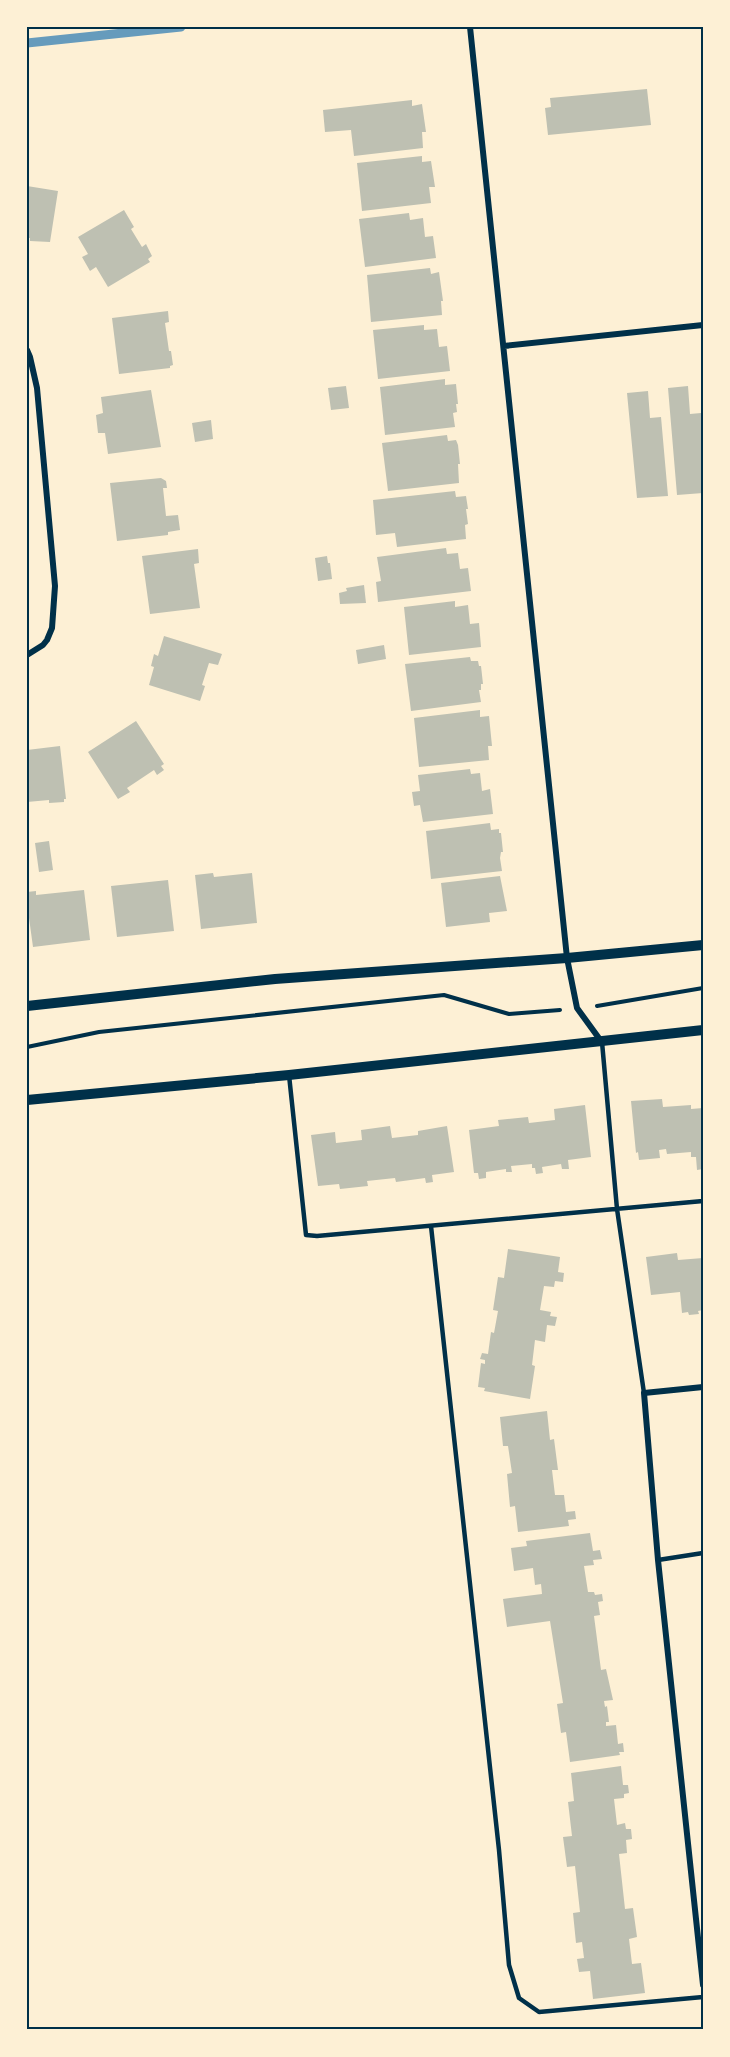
<svg xmlns="http://www.w3.org/2000/svg" width="730" height="2057" font-family="'Varela Round',sans-serif">
	<style>
		.lines { fill: none; stroke-linecap: round; stroke-linejoin: round }
		.stream { stroke: #669bbc; stroke-width: 9 }
		.building { fill: #bec0b2 }
		.path { stroke: #003049; stroke-width: 4 }
		.service { stroke: #003049; stroke-width: 4.5 }
		.minor { stroke: #003049; stroke-width: 6 }
		.tertiary { stroke: #003049; stroke-width: 10 }
		.neatline { fill: none; stroke: #003049; stroke-width: 2 }
	</style>
	<rect width="100%" height="100%" fill="#fdf0d5"/>
	<g class="lines">
		<path class="stream" d="M27 43 181 27"/>
	</g>
	<path class="building" d="M647 89 651 125 548 135 545 108 551 107 550 98Z
		M412 100V106L422 104 426 132H422L423 148 354 156 351 130 325 132 323 110Z
		M422 156V162L431 161 435 187H429L431 203 362 211 357 163Z
		M27 186 58 191 50 242 30 241V238H27Z
		M124 210 134 227 131 229 142 247 146 244 152 256 148 259 150 262 108 287 96 267 90 271 82 257 88 254 78 237Z
		M409 213 410 220 423 218 425 237 433 236 436 258 365 267 359 219Z
		M430 268 431 274 439 272 443 301H441L442 315 371 322 367 275Z
		M168 311 169 322 165 323 169 351H171L173 365 170 366V368L119 374 112 318Z
		M424 325V330L437 329 439 347 447 346 450 371 378 379 373 330Z
		M445 379V385L456 384 458 404H456L457 412 453 413 455 427 385 435 380 387Z
		M346 386 349 408 331 410 328 388Z
		M688 386 690 414 701 413 703 436V493L677 495 668 388Z
		M151 390 161 447 108 454 105 433H98L96 415 103 413 101 397Z
		M648 391 650 418 661 417 668 496 637 498 627 393Z
		M211 420 213 439 195 442 192 423Z
		M447 435 448 441 456 440 458 445 460 464H458L459 483 388 491 382 443Z
		M161 478 166 481 167 488H163L166 516 178 515 180 530 168 532V535L117 541 110 483Z
		M455 491 456 497 466 496 468 509H466L468 524 465 525 466 539 397 547 395 533 376 535 373 500Z
		M446 548 447 554 458 553 460 569 468 568 471 591 378 602 376 582 381 581 377 557Z
		M198 549 199 563 194 564 200 608 150 614 142 556Z
		M327 556 328 563H330L332 579 318 581 315 558Z
		M364 585 366 603 340 604 339 593 347 591 346 588Z
		M455 601V607L468 605 470 624 479 623 481 647 409 655 404 607Z
		M164 636 222 654 218 665 209 663 202 685 205 686 200 701 149 685 154 667 151 666 154 654 158 656Z
		M384 645 386 659 358 664 356 650Z
		M470 657 471 661H478L479 666H481L483 684H481V690H479L481 702 411 711 405 664Z
		M480 710V717L489 716 492 746H488L489 760 419 767 414 718Z
		M136 721 164 764 161 766 164 770 157 775 154 770 127 788 130 792 118 799 88 752Z
		M60 746 66 799H64V802L49 803V800L27 802V750Z
		M470 769 471 774 480 773 482 791 490 789 493 814 423 822 420 805 414 806 412 792 420 791 418 775Z
		M490 823 491 830 499 829V833H501L503 852H501L500 858 502 871 431 879 426 831Z
		M49 841 53 870 39 872 35 843Z
		M213 873 214 877 252 873 257 923 201 929 195 875Z
		M500 876 507 911 489 913 490 922 446 927 441 883Z
		M168 880 174 931 117 937 111 886Z
		M84 890 90 940 33 947 29 918H27V892L36 891V895Z
		M662 1099 663 1107 691 1105V1109L703 1108V1169L697 1170 696 1157H691V1152L667 1154 666 1149 659 1150 660 1158 639 1160 638 1152 636 1153 631 1101Z
		M585 1105 591 1157 568 1160 569 1169H562L561 1164 542 1167 543 1173 536 1174 535 1168H532V1164L511 1166 512 1172H506V1169L486 1172V1178L479 1179 478 1173H474L469 1130 499 1126 498 1120 528 1117 529 1123 555 1120 554 1109Z
		M390 1126 392 1138 418 1135V1131L447 1126 454 1172 432 1175 433 1182 426 1183 425 1178 396 1182 395 1178 367 1181 368 1186 340 1189 339 1184 318 1186 311 1135 335 1132 336 1143 362 1140 361 1130Z
		M508 1249 560 1257 558 1272 564 1273 563 1282 555 1281 554 1287 544 1286 540 1310 551 1312 550 1316 557 1317 555 1326 547 1325 545 1342 535 1340 532 1365 535 1366 530 1399 484 1391 485 1388 478 1387 481 1363 485 1364V1360L480 1359 482 1353 488 1354 491 1332 494 1333 498 1311 493 1310 498 1277 504 1278Z
		M677 1253 678 1260 703 1258V1310L698 1311 699 1314 689 1315 688 1312 682 1313 680 1292 651 1295 646 1257Z
		M547 1411 550 1440 554 1439 558 1470H552L555 1495H564L566 1512 575 1511 576 1519 568 1520 569 1526 518 1532 515 1506 510 1507 507 1474 512 1473 508 1446H503L500 1417Z
		M590 1533 593 1551 600 1550 602 1559 593 1560 594 1565 584 1566 588 1592H594L595 1595 602 1594 603 1601 598 1602 600 1615 594 1616 601 1670 606 1669 613 1700 604 1701 605 1707 607 1706 609 1722H606V1726L616 1725 618 1744 623 1743 624 1752H619L620 1755 570 1762 566 1732 561 1733 557 1704 563 1703 550 1621 507 1627 503 1599 542 1594 541 1584 535 1585 533 1568 514 1571 511 1548 527 1546 526 1541Z
		M621 1766 623 1785H628L629 1793 624 1794V1798L614 1799 617 1825 625 1823 626 1829H631L632 1839 626 1840 627 1853 619 1854 625 1909 633 1908 637 1937 629 1939 632 1964 641 1963 645 1993 593 1999 590 1971 579 1972 577 1959 584 1958 582 1942 576 1943 573 1913 580 1912 575 1866 567 1867 563 1837 572 1836 568 1802 574 1801 571 1773Z"/>
	<g class="lines">
		<path class="path" d="M597 1006 703 988
			M27 1047 99 1032 444 995 509 1014 560 1010"/>
		<path class="service" d="M602 1042 617 1209 644 1393
			M289 1075 306 1235 317 1236 703 1201
			M431 1226 499 1850 509 1965 519 1998 539 2012 703 1997
			M658 1560 703 1553"/>
		<path class="minor" d="M470 27 567 958 577 1008 601 1041
			M504 346 703 325
			M27 350 30 357 37 388 55 586 52 628 47 640 43 645 27 655
			M703 1387 644 1393 658 1560 703 1985"/>
		<path class="tertiary" d="M27 1006 275 979 567 958 703 945
			M27 1100 289 1075 703 1030"/>
	</g>
	<rect width="730" height="2057" fill="none" stroke="#fdf0d5" stroke-width="57"/>
	<rect x="28" y="28" width="674" height="2000" class="neatline"/>
</svg>
